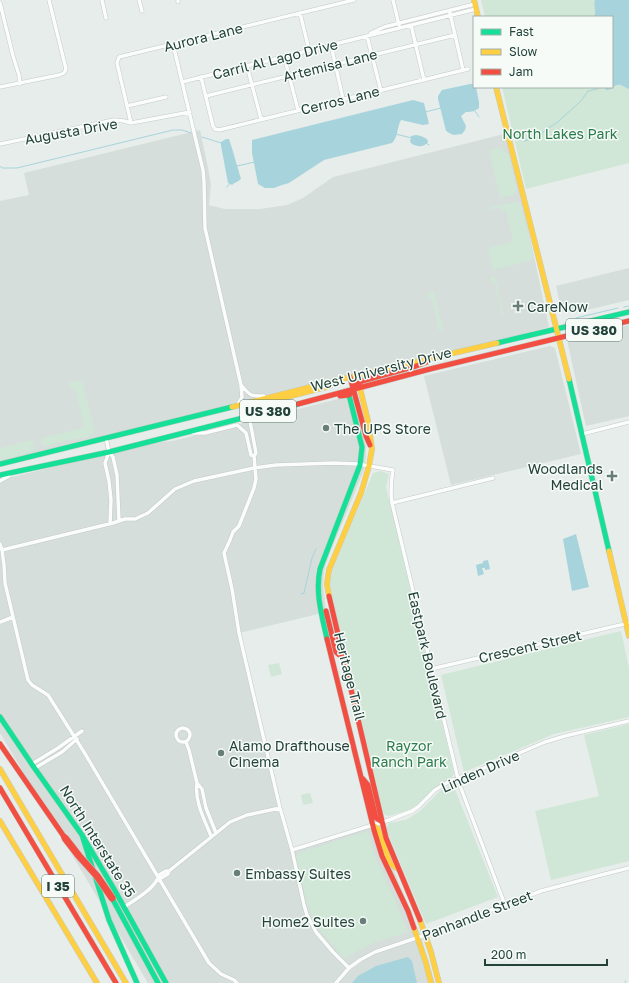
<svg xmlns="http://www.w3.org/2000/svg" width="629" height="983" font-family="'Golos Text',sans-serif">
	<style>
		.built { fill: #d5deda }
		.green { fill: #d0e6d7 }
		.water { fill: #a7d4dc }
		.lines { fill: none; stroke-linecap: round; stroke-linejoin: round }
		.stream { stroke: #a7d4dc; stroke-width: 1 }
		.street-casing { stroke: #c4cac7; stroke-width: 4.5 }
		.fast-casing { stroke: #c2cac7; stroke-width: 6 }
		.slow-casing { stroke: #c2cac7; stroke-width: 6 }
		.jam-casing { stroke: #c2cac7; stroke-width: 6 }
		.street { stroke: #fbfcfc; stroke-width: 3.5 }
		.fast { stroke: #16e098; stroke-width: 5 }
		.slow { stroke: #ffcf43; stroke-width: 5 }
		.jam { stroke: #f24e42; stroke-width: 5 }
		.jam-bridge-casing { stroke: #c2ccc9; stroke-width: 8; stroke-linecap: butt }
		.jam-bridge { stroke: #f24e42; stroke-width: 7 }
		.poi-dot { fill: #687e78; stroke: #f6fbf8; stroke-width: 1.5 }
		.labels { text-anchor: middle; dominant-baseline: central; stroke-width: 3; stroke-linejoin: round; paint-order: stroke }
		.shield { fill: #f6fbf8; stroke: #627a73; stroke-width: 1 }
		.shield-label { font-size: 13px; font-weight: bold; fill: #23423a }
		.street-label { font-size: 14px; fill: #23423a; stroke: #f6fbf8 }
		.park-label { font-size: 14px; fill: #2a7b4a; stroke: #f6fbf8 }
		.poi-label { font-size: 14px; fill: #23423a; stroke: #f6fbf8; text-anchor: start }
	</style>
	<rect width="100%" height="100%" fill="#e7edea"/>
	<path class="built" d="M200 130 208 168 211 185 209 205 225 209H260L287 205 303 198 333 177 508 133 549 327 452 353 0 464V201L29 195 24 173Z
		M629 268V300L574 313 563 312 561 308 556 286Z
		M629 325V416L586 426 567 340Z
		M550 346 555 348 581 454 451 485 424 376Z
		M353 395 366 444V456L364 470 328 558 324 571 323 585 326 612 239 633 292 850 377 825 400 886 420 934 435 983H148L0 733V480L147 444 172 441 234 426 259 417 287 412Z"/>
	<path class="green" d="M481 0H629V163L526 189 502 87H612V17H485Z
		M498 148C501 148 504 150 505 153H508L517 190 516 193 513 195 500 198 489 152 493 149Z
		M515 202 518 203 521 205 534 257 529 261 493 270 488 248 510 243V242L513 241 506 210 501 211 500 207 491 210 490 209 491 207Z
		M492 277H495L503 312V316L500 317 499 316V315L502 314 494 282H491L490 279Z
		M432 291 434 293 443 329 441 331H439L431 297 428 298 427 294Z
		M79 380 83 383 94 428V432L88 437 73 439 45 446 42 445 41 442 42 438 79 429 84 426 75 388 70 389 69 383 71 382Z
		M31 440 33 441 34 450 32 452 0 460V448Z
		M380 471 389 474 386 487 454 773 452 778 436 787 421 802 409 810 389 816 385 815 383 812 332 597 330 582 333 569 373 473Z
		M621 631 629 668V717L554 734 464 772 441 675Z
		M279 663 282 674 271 677 268 665Z
		M629 724V861L551 880 535 811 599 796 584 735Z
		M450 786 454 787 498 897 426 924 386 829 389 823 406 820 420 811 440 791Z
		M310 793 313 803 303 805 301 795Z
		M368 831 374 855 393 895 408 932 376 942 359 950 345 959 318 928 307 905 296 857 297 853Z"/>
	<path class="water" d="M595 0H629V89C626 88 623 86 621 85 615 83 612 90 606 90L605 87H612V17H594C597 10 593 8 595 0Z
		M470 84H474V87H476L479 102V108C475 111 472 112 466 112L461 116 466 126 465 130 462 134 454 135 451 134 446 131 438 99V96L442 90Z
		M413 100 424 103 429 124 423 125 401 120C397 127 398 138 392 143L324 160 289 183 282 185 274 188H265L258 184 252 153V140Z
		M416 135 421 136 427 139 428 142C424 148 414 147 410 142L411 136Z
		M226 139H229L231 145 241 179C238 182 235 182 232 185L228 183 221 146V142Z
		M576 534 589 587 572 591 563 539Z
		M488 560 490 569 485 570V568H482L484 574 478 576 476 565 483 563V561Z
		M408 957 412 961 417 983H352L358 976 376 966Z"/>
	<g class="lines">
		<path class="stream" d="M475 111 479 117
			M425 112 441 108
			M395 134 412 138
			M202 137 221 143
			M524 141 539 137 545 130 558 122 563 117 581 101 588 91 597 89 600 87
			M426 143 429 145
			M0 166 2 168H17L173 130H182L191 133
			M237 166 255 162
			M227 187 230 183
			M624 307 629 306
			M576 318 618 308
			M301 594 304 593 312 558 316 549
			M625 981 626 983"/>
		<g class="street-casing">
			<path id="street" d="M102 0 106 18
				M139 0 142 11
				M178 0V2
				M393 0 399 25
				M0 3 13 56 19 75 20 84
				M300 13 309 50
				M450 13 463 70
				M411 25 424 80
				M371 33 384 27 475 4
				M367 36 381 91
				M173 44 203 170 204 182 205 228 241 385 242 397 238 404
				M331 45 343 99
				M284 56 298 110
				M247 66 261 119
				M201 77 213 126 215 129 219 130 468 69
				M182 82 476 9
				M0 87 59 75 64 73 66 69 49 0
				M206 96 455 35
				M127 106 166 97
				M131 123 117 63 119 57 354 0
				M0 144 114 120 124 121 131 123 190 112
				M242 386C250 396 251 396 264 396
				M249 416 256 453 254 456 256 479 254 488 239 526 233 532 230 540 224 553 232 589 239 633 280 808 292 850 304 905 307 915 316 932 333 952 349 968
				M193 433H205L237 425 246 433 251 455 254 456
				M582 434 629 422
				M106 438 109 452 113 457 117 475 119 521
				M109 452 105 463 109 481 111 500 110 524
				M0 481 9 476
				M392 503 493 478
				M0 544 2 550 113 523 125 519H135L148 513 175 489 194 481 254 468 276 465 334 463 358 464 393 470C391 482 390 491 392 503L459 783 505 905
				M2 550 4 565 5 583 28 680 32 685 48 695 84 752 209 963 221 974 234 980 237 983
				M0 622 13 617
				M431 669 629 623
				M176 735a7 7 0 1 1 14 0a7 7 0 1 1-14 0Z
				M186 742 189 750 197 783 202 789 206 808 216 833
				M32 764 58 748 82 731
				M35 768 62 752 77 739
				M197 783C194 800 205 821 211 836
				M292 850 389 820 412 811 418 807 435 790 450 781 470 774 545 742 565 736 629 721
				M159 878H161L168 874 169 871 230 822 247 815 280 808
				M124 907C135 900 156 888 159 875L166 871H169
				M336 983 349 968 360 960 375 952 425 935 541 891 601 875 629 868"/>
		</g>
		<g class="fast-casing">
			<path id="fast" d="M497 343 629 312
				M569 379 609 551
				M0 464 232 407
				M0 475 109 452 298 404
				M327 639C322 616 315 593 320 569L360 465 362 447 349 395
				M0 717 33 766 82 835 114 889 166 983
				M82 835 109 920 137 983
				M112 898 158 983"/>
		</g>
		<g class="slow-casing">
			<path id="slow" d="M474 0 478 17
				M496 87 569 379
				M232 407 350 377 497 343
				M252 412 272 402 283 398 330 386
				M609 551 629 636
				M329 596 327 584 329 570 361 493 369 466 372 449 368 421 360 388
				M0 769 126 983
				M0 821 97 983
				M373 825 378 829 390 863 398 869
				M420 920 431 952 439 983
				M414 928 426 963 431 983"/>
		</g>
		<g class="jam-casing">
			<path id="jam" d="M350 377 366 436 370 445
				M340 396 349 395 357 384 362 381 416 366 427 362
				M298 404 430 369 629 321
				M329 596 386 838 420 920
				M326 611 336 652 343 658
				M327 639 374 830 382 856 408 911 414 928
				M0 744 65 838
				M363 779 368 785 376 818 382 822
				M0 788 116 983"/>
		</g>
		<use href="#street" class="street"/>
		<use href="#fast" class="fast"/>
		<use href="#slow" class="slow"/>
		<use href="#jam" class="jam"/>
		<g class="jam-bridge-casing">
			<path id="jam-bridge" d="M65 838 79 856 97 876 112 898"/>
		</g>
		<use href="#jam-bridge" class="jam-bridge"/>
	</g>
	<g class="poi-dot">
		<path d="M516 300h4v4h4v4h-4v4h-4v-4h-4v-4h4z"/>
		<circle cx="326" cy="428" r="4"/>
		<path d="M610 470h4v4h4v4h-4v4h-4v-4h-4v-4h4z"/>
		<circle cx="221" cy="753" r="4"/>
		<circle cx="237" cy="873" r="4"/>
		<circle cx="363" cy="921" r="4"/>
	</g>
	<g class="labels">
		<g class="shield">
			<rect x="566" y="319" width="56" height="22" rx="3"/>
			<rect x="240" y="400" width="56" height="22" rx="3"/>
			<rect x="42" y="875" width="32" height="22" rx="3"/>
		</g>
		<g class="shield-label">
			<text x="594" y="330">US 380</text>
			<text x="268" y="411">US 380</text>
			<text x="58" y="886">I 35</text>
		</g>
		<g class="street-label">
			<text transform="translate(203 37) rotate(-14)">Aurora Lane</text>
			<text transform="translate(275 59) rotate(-14)">Carril Al Lago Drive</text>
			<text transform="translate(330 65) rotate(-14)">Artemisa Lane</text>
			<text transform="translate(340 100) rotate(-14)">Cerros Lane</text>
			<text transform="translate(71 131) rotate(-10)">Augusta Drive</text>
			<text transform="translate(381 369) rotate(-14)">West University Drive</text>
			<text transform="translate(530 646) rotate(-13)">Crescent Street</text>
			<text transform="translate(428 655) rotate(77)">Eastpark Boulevard</text>
			<text transform="translate(350 676) rotate(76)">Heritage Trail</text>
			<text transform="translate(480 771) rotate(-24)">Linden Drive</text>
			<text transform="translate(98 841) rotate(58)">North Interstate 35</text>
			<text transform="translate(477 915) rotate(-21)">Panhandle Street</text>
		</g>
		<g class="park-label">
			<text x="560" y="133">North Lakes Park</text>
			<text x="409" y="745">Rayzor<tspan x="409" dy="16">Ranch Park</tspan></text>
		</g>
		<g class="poi-label">
			<text x="527" y="306">CareNow</text>
			<text x="334" y="428">The UPS Store</text>
			<text x="603" y="468" text-anchor="end">Woodlands<tspan x="603" dy="16">Medical</tspan></text>
			<text x="229" y="745">Alamo Drafthouse<tspan x="229" dy="16">Cinema</tspan></text>
			<text x="245" y="873">Embassy Suites</text>
			<text x="355" y="921" text-anchor="end">Home2 Suites</text>
		</g>
	</g>
	<rect x="473" y="16" width="140" height="72" fill="#f6fbf8" stroke="#a2b1ac"/>
	<rect x="481" y="29" width="20" height="6" fill="#16e098" stroke="#a2b1ac"/>
	<text x="509" y="36" font-size="12" fill="#23423a">Fast</text>
	<rect x="481" y="49" width="20" height="6" fill="#ffcf43" stroke="#a2b1ac"/>
	<text x="509" y="56" font-size="12" fill="#23423a">Slow</text>
	<rect x="481" y="69" width="20" height="6" fill="#f24e42" stroke="#a2b1ac"/>
	<text x="509" y="76" font-size="12" fill="#23423a">Jam</text>
	<path d="M485 959v6h122v-6" fill="none" stroke="#23423a" stroke-width="2"/>
	<text x="491" y="959" font-size="12" fill="#23423a" stroke="#f6fbf8" stroke-width="3" paint-order="stroke">200 m</text>
</svg>
